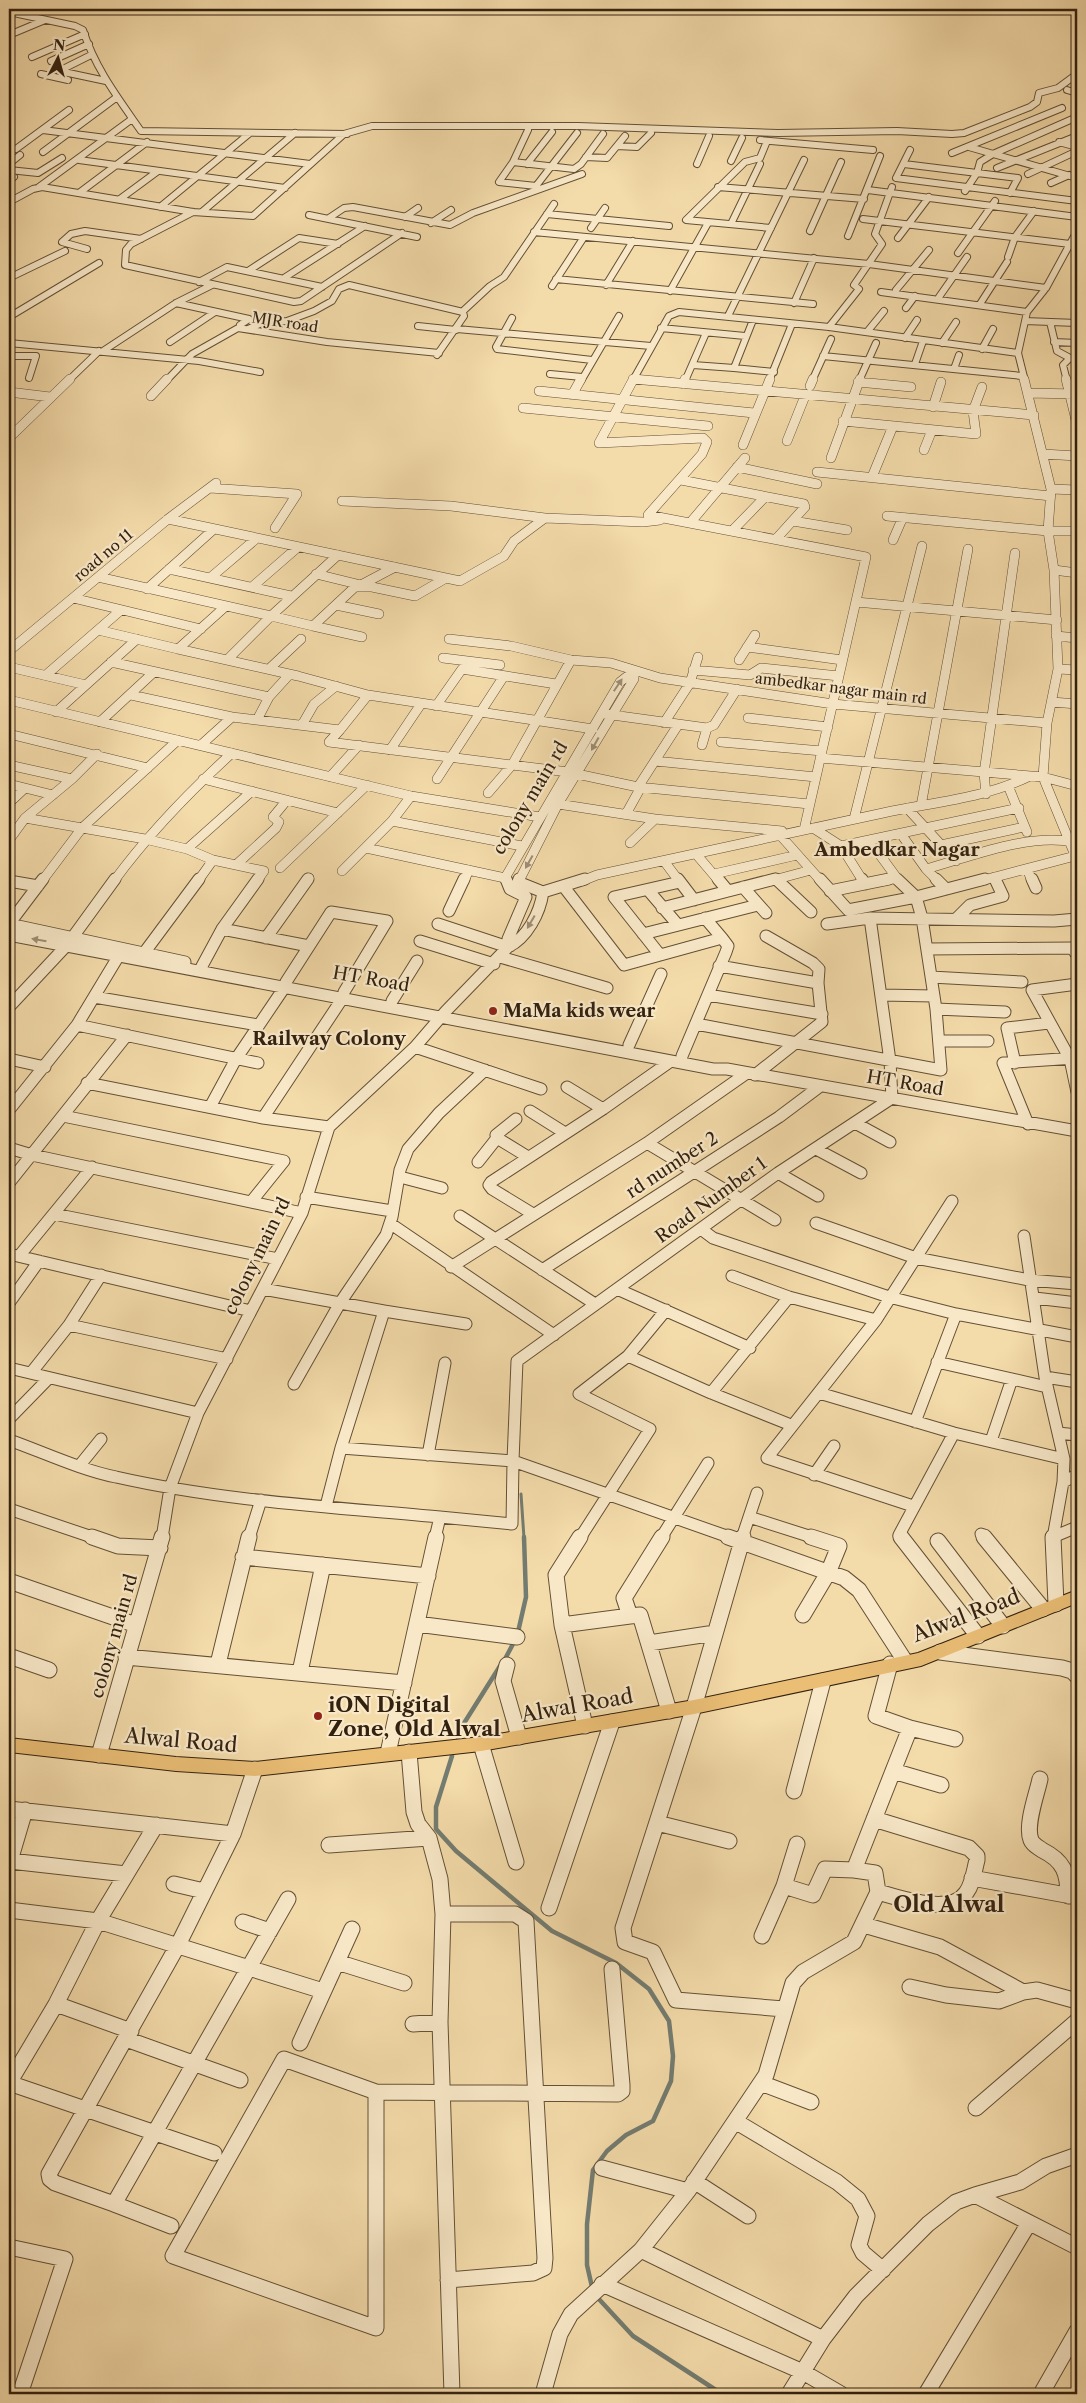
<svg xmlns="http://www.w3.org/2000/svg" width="1086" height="2403" font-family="'Libre Caslon Text',serif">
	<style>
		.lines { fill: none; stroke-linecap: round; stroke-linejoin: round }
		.stream-far1 { stroke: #737c71; stroke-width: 3 }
		.stream { stroke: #737c71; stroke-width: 4.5 }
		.minor-far3-casing { stroke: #635036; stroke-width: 8 }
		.minor-far2-casing { stroke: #635036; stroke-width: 10 }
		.minor-far1-casing { stroke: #635036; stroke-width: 13 }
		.minor-casing { stroke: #635036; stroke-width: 17 }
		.major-casing { stroke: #332110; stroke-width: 2 }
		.minor-far3 { stroke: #f8e8c8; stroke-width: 6 }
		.minor-far2 { stroke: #f8e8c8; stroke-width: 9 }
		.minor-far1 { stroke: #f8e8c8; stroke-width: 11 }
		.minor { stroke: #f8e8c8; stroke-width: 15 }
		.major { fill: #eabe75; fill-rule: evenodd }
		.oneway { fill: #9f8e75 }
		.poi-dot { fill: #8f2418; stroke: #f8e8c8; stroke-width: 2 }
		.labels { text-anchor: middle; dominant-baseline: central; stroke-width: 4.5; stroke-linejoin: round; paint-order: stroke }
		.far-street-label { font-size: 15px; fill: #332110; stroke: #f8e8c8 }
		.street-label { font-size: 18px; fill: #332110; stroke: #f8e8c8 }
		.poi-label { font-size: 18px; font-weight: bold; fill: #332110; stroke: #f8e8c8; text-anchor: start }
		.neighbourhood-label { font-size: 19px; font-weight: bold; fill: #332110; stroke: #f8e8c8 }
		.near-street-label { font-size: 21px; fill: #332110; stroke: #f8e8c8 }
		.near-poi-label { font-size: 21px; font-weight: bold; fill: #332110; stroke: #f8e8c8; text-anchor: start }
		.near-neighbourhood-label { font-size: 22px; font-weight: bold; fill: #332110; stroke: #f8e8c8 }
	</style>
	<rect width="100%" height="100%" fill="#f4dbaa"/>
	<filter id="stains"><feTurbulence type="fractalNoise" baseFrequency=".004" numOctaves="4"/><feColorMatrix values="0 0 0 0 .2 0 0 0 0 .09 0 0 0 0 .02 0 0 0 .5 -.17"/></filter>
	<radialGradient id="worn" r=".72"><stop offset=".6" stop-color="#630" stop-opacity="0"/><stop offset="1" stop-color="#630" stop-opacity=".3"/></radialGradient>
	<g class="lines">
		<path class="stream-far1" d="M521 1494 524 1538"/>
		<path class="stream" d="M518 1632 526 1597 524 1537
			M504 1661 514 1642
			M458 1738 461 1728 500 1666
			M452 1756 436 1807V1829L456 1851 552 1931 616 1963 649 1989 669 2021 673 2056 671 2081 653 2121 626 2135 607 2151 593 2170 587 2224V2265L592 2287
			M597 2297 633 2336 722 2394"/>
		<g class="minor-far3-casing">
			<path id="minor-far3" d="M9 12 75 26 83 30C95 68 118 98 141 131L347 134
				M9 35 45 20
				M91 55 59 71 106 81
				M32 57 85 34
				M51 61 89 44
				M41 74 68 80
				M1067 90 1077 93
				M43 130 310 164
				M528 130 513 162 574 169 581 164 603 134
				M760 140 873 150
				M767 141 760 158 745 162 686 220 771 228
				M1059 142 1077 147
				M617 146 637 147 651 133
				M969 147 1077 178
				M16 149 69 110
				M910 150 896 178 1077 201
				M43 152 117 97
				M952 153 1062 108
				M586 157 607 158 625 136
				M79 160 285 188
				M731 161 742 138
				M513 162 499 182 536 186 577 133
				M9 164 20 155
				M527 164 552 132
				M697 164 709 136
				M904 164 1018 178 1010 193
				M997 168 1077 136
				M9 170 38 173 62 158
				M9 174 14 177 9 181
				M1028 174 1077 151
				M1051 183 1069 175
				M39 187 132 119
				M718 187 864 199
				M868 190 1077 217
				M965 191 977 173 980 162 993 154 1077 117
				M79 193 147 142
				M120 199 158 171
				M9 202 33 189 42 187 193 212 253 216 344 134 372 126H578L778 133 897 131 952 134 964 133 1030 107 1037 102 1039 93 1058 88 1077 74
				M160 207 250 133
				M203 211 295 133
				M193 212 131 244 126 250 125 265 294 302 301 301 402 233
				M547 214 669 226
				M309 215 417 237
				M405 217 418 208
				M329 218 344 208 353 207 450 225 473 213 582 174
				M863 219 1070 244
				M431 223 451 210
				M731 224 760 164
				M591 228 605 208
				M810 231 841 162
				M534 232 869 264 1046 288
				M848 236 880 156
				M898 238 929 197
				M87 249 62 242 71 234 85 231 141 239
				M958 253 995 201
				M1008 257 1015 237 1034 211
				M248 271 299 238 338 244
				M9 278 65 251
				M284 278 365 226
				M556 279 813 304
				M199 282 227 267 322 287
				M606 285 633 241
				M552 286 584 237
				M896 290 929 250
				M670 291 708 223
				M881 292 1027 312
				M939 297 967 257
				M1075 301 1076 323
				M176 303 249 319 240 325
				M794 303 814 258
				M980 304 1007 262
				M906 308 915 296
				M462 312 490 286 504 277 554 204
				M728 316 804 160
				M9 317 99 263
				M512 318 496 347 497 349 592 360
				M753 320 734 368 774 372
				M1025 321 1077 323
				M1050 322 1057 351 1070 358 1063 365 1067 381
				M418 326 456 330
				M829 327 859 289 854 285 882 244 875 234 892 187
				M661 328 745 336
				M248 329 262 323 287 321 314 311 332 301 339 289 349 285 463 312 464 316 437 355
				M457 329 651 346
				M867 332 884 311
				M905 338 917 320
				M170 342 215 312
				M1054 342 1077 343
				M9 343 199 361 260 372
				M942 343 956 322
				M982 349 993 329
				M103 351 176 303 212 285
				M9 356H36L29 378
				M823 356 1022 376
				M915 364 923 341
				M693 365 734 368
				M954 369 959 355
				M550 374 582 377
				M68 381 99 351
				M166 381 192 354 238 328 327 342 439 353
				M581 381 619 316
				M640 381 633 380 669 316 679 312 829 327 1018 353
				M685 381 706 333
				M769 381 792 324
				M812 381 831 339
				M859 381 876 343
				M1025 381 1018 353 1027 312 1046 288 1077 231"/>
		</g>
		<g class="minor-far2-casing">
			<path id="minor-far2" d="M633 379 1034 415
				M1024 379 1051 489 1048 531 1054 570 1058 669 1047 723 1043 777 1077 860
				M1066 379 1077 424
				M858 382 911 387
				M683 384 685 379
				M810 386 813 379
				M539 391 754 413
				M9 392 50 397
				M1028 393 1076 394
				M572 395 581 379
				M151 396 167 379
				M933 407 941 382
				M523 408 708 426
				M843 421 976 434 973 411 982 387
				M9 438 70 379
				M703 438 707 442 702 454 648 515 866 557 804 830
				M787 441 805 396
				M599 443 703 438
				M599 443 633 380
				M743 445 770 379
				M924 450 932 430
				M1043 454 1077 456
				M831 458 860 379
				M737 467 817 484
				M817 472 1051 496
				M872 477 893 426
				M681 480 804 504 805 507 776 539
				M210 488 297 494 275 528
				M1051 489 1077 490
				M342 501 451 506 545 518
				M887 516 1048 531H1077
				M168 519 460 581 504 556 514 541 545 518 643 522 660 520
				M793 521 847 530
				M690 523 745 458
				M732 531 765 497
				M893 540 903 517
				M169 569 291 596
				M1054 570 1077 573
				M316 574 361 585 395 567
				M98 577 271 616 338 555
				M210 578 257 538
				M252 587 298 547
				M147 589 214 529
				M73 598 201 629
				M856 602 1057 620
				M336 605 379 614
				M226 606 178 649 298 676 368 695 593 729
				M98 630 178 649
				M1056 636 1077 638
				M362 637 313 626 355 587H372L415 596 446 578
				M449 639 511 646 571 660 611 663 660 678 833 704 1047 723
				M747 647 842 660
				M9 651 168 519 216 483
				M443 658 500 665
				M227 660 271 616 313 626
				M739 660 755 635
				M111 662 269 697
				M9 667 86 685
				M269 669 301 639
				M1058 669 1077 670
				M693 670 750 675 761 668 839 676
				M46 675 121 610
				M131 695 232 717 340 730 329 742 568 772
				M9 700 411 796 540 817
				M1052 702 1077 704
				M436 706 462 669 556 684
				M56 712 137 639
				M605 714 707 728 714 725 737 689
				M748 718 828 727
				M257 720 269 697 289 675
				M100 722 154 672
				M664 723 690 683 698 657
				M302 725 314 704 336 686
				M340 730 368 695
				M9 734 148 768
				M721 742 822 751
				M201 745 232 717
				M702 745 707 728
				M390 750 421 704
				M820 758 1043 777 1077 786
				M655 761 816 777
				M9 765 72 779 97 754
				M577 774 638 787 809 804
				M330 777 359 745
				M203 779 338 813
				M437 779 504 676
				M9 784 53 795
				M638 787 678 725
				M1009 788 1027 832
				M488 793 512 765 571 660
				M986 794 984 773 1015 553
				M9 803 25 788
				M558 804 655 819 782 831
				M921 806 968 549
				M907 808 956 861
				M626 814 641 787
				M25 818 145 839 187 849 252 791
				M854 819 922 546
				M392 821 522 846
				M813 828 841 846 863 881
				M901 834 926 869 938 881
				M780 835 821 881
				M9 840 25 818 72 779
				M869 840 899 881
				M630 843 655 819
				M941 845 1024 827
				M841 846 1019 808
				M366 848 505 878
				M187 849 213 860 264 871 257 881
				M696 854 719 881
				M664 861 679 881
				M237 864 276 828 279 822 273 817 287 800
				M280 868 367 785
				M926 869C970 857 1028 833 1073 842
				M1027 869 1032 881
				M342 871 392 821 411 796
				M714 874 797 855
				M994 877 996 881
				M776 879 778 881
				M42 881 82 828 178 740
				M114 881C150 832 188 793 232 753
				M198 881 213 860
				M307 881 309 878
				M464 881 469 870
				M506 881 505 878 620 682 634 671
				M519 881 558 804 634 679V671
				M582 881 597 875C692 854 788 834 883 813 933 802 983 799 1030 776
				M770 881 811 870
				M883 881 896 878
				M980 881 1075 856"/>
		</g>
		<g class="minor-far1-casing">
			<path id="minor-far1" d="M506 879 510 889 526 897 508 939 510 946
				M519 879 518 882 543 892
				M678 879 694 900
				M718 879 728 891
				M776 879 811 912
				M820 879 848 910 916 897 985 879
				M862 879 865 884
				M936 879 946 889
				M1032 879 1036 888
				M9 881 38 886
				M564 887 624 965 722 938 705 918
				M743 887 766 913
				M648 890 678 925
				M830 891 889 879
				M543 892 585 879
				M662 908 775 879
				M449 911 464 879
				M870 918 890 1061 892 1098
				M956 919 970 905 1003 896 995 879
				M9 924 185 962
				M9 924 43 879
				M438 924 508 947
				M827 924 870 918 1054 921 1077 919
				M222 929 309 946
				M643 934 758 905
				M9 935 713 1069H727L1077 1131
				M266 938 308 879
				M420 941 494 964
				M927 949 1072 948 1077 955
				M144 953 199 879
				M660 955 614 897 680 882
				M500 957 607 988
				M202 966 222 929 258 879
				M719 966 818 983
				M931 977 1022 982
				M286 982 331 912 387 921 344 992
				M1077 984 1032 990 1070 1059 1077 1092
				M708 995 822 1014
				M881 995 934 996
				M94 997 258 1025
				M392 1001 417 961
				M9 1007 67 945 115 879
				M936 1009 1005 1012
				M696 1024 941 1070 936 1009 922 918 916 897 897 879
				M77 1025 258 1063
				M940 1041H988
				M629 1045 661 974
				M415 1047 541 1089
				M682 1056 726 952 728 946 722 938
				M9 1059 45 1067
				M1015 1063 1007 1028 1049 1023
				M755 1075 822 1022 818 983 819 969 813 963 766 936
				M87 1083 263 1118 329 1127
				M567 1087 603 1109
				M210 1107 236 1059 284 988
				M9 1110 77 1025 118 957
				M530 1111 565 1133
				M63 1116 284 1161 251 1202
				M263 1118 342 999
				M516 1119 496 1135 497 1138 528 1157
				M855 1123 890 1142
				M1028 1124 1003 1063 1075 1058
				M647 1143 775 1220
				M9 1148 32 1155 302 1213
				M816 1149 861 1173
				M478 1162 497 1138
				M778 1173 818 1196
				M400 1177 442 1188
				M9 1183 127 1035
				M306 1197 392 1211
				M54 1214 278 1259
				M533 1214 492 1189 489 1185 491 1182 603 1109 671 1061
				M460 1216 595 1304
				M816 1223 916 1258 1029 1280 1077 1284
				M391 1224 554 1335
				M701 1229 713 1238 889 1297 956 1314 1077 1337
				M1024 1236 1045 1377 1064 1459 1063 1482 1053 1538
				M9 1254 251 1311
				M19 1256 92 1167
				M451 1267 647 1143 747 1073
				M542 1270 779 1117 819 1087
				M732 1276 789 1297 876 1320
				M263 1289 384 1311
				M617 1289 750 1348
				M1035 1298 1077 1303
				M9 1303 39 1261
				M69 1325 227 1359
				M628 1356 711 1393 791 1425
				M937 1362 1047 1387
				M9 1368 198 1413
				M31 1373 69 1325 101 1275
				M1045 1377 1077 1382
				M294 1384 340 1303 386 1235 392 1217 400 1170 408 1149 439 1113 485 1070
				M711 1393 789 1297
				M819 1393 954 1433 1064 1459
				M9 1419 48 1379
				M915 1422 956 1314
				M1058 1433 1077 1435
				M9 1440C43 1452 81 1470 116 1477 222 1501 332 1507 440 1517
				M991 1441 1012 1379
				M341 1448 513 1461 512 1524 440 1517 435 1538
				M428 1455 445 1363
				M80 1465 101 1439
				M814 1475 834 1446
				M1063 1482 1077 1475
				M326 1506 341 1448 384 1311 466 1324
				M913 1506 767 1458 876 1320 952 1201
				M9 1509 95 1538
				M749 1517 815 1538
				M981 1534 985 1538
				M1053 1537 1077 1527
				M162 1538 170 1488 198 1413 302 1213 329 1127 415 1047 446 1011 508 947C527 938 540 913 543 892
				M249 1538 261 1500
				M580 1538 650 1429 579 1394 628 1356 666 1310
				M661 1538 708 1463
				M732 1538 513 1461 517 1361 778 1173 892 1098
				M742 1538 757 1493
				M902 1538 899 1535 954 1433"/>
		</g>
		<g class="minor-casing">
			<path id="minor" d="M92 1537 118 1546 160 1548
				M580 1537 556 1575 562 1625 585 1726
				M662 1537 624 1598 630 1616 640 1615 669 1711
				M728 1537 844 1578 859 1590 905 1661
				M743 1537 694 1707 623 1928 625 1942 653 1952 676 2000 784 2009
				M901 1537 978 1636
				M984 1537 1043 1609
				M1053 1537 1056 1604
				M938 1541 1003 1626
				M243 1557 428 1576
				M9 1581 136 1625
				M803 1615 828 1573 839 1546 811 1537
				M417 1624 517 1637
				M562 1625 630 1616
				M649 1643 715 1633
				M940 1652 1062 1668 1072 1671 1077 1676
				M9 1656 49 1670
				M126 1657 404 1683
				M218 1664 249 1537
				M507 1665 503 1681 519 1737
				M300 1672 323 1565
				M910 1728 955 1739
				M481 1744 516 1862
				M409 1752 414 1812 418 1824 429 1838 440 1879 443 1914 440 2022 452 2394
				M388 1753 436 1537
				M99 1755 162 1537
				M893 1771 941 1785
				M1040 1779C1037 1794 1025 1825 1031 1840 1033 1845 1038 1847 1042 1850 1064 1861 1068 1873 1068 1896
				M794 1791 823 1681
				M9 1809 233 1834
				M657 1823 729 1841
				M329 1845 429 1838
				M10 1861 126 1874
				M9 1864 25 1810
				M972 1878 1077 1897
				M174 1884 204 1891
				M784 1886 813 1895 825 1869 854 1870
				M878 1892 875 1873 854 1870 910 1728 876 1716 890 1664
				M549 1908 612 1722
				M9 1910 98 1921 323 1991
				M443 1914H515L526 1921 545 2258 544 2268 533 2273 448 2280
				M243 1922 270 1931
				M864 1925 940 1947 1023 1992
				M762 1936 784 1886 797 1844
				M337 1962 352 1929
				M910 1987 946 1995 999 2001 1023 1992 1037 1990 1077 2001
				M56 2004 131 2031
				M413 2024 440 2022
				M126 2039 240 2080
				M300 2043 337 1962 404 1983
				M284 2059 376 2092V2328L173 2256Z
				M9 2083 56 2004 98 1921 156 1825
				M9 2083 214 2153
				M761 2083 811 2102
				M376 2092 618 2094 622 2091V2085L612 1969
				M976 2108 1077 2021
				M735 2121 837 2182 858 2199 867 2216 859 2245 863 2253 883 2270
				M602 2168 688 2191
				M694 2181 748 2216
				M975 2195 1020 2182 1046 2166 1077 2155
				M114 2204 55 2183 50 2179 49 2174 178 1945 233 1834 255 1769
				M171 2226 114 2204 288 1899
				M9 2247 65 2259 20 2394
				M641 2250 823 2339
				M602 2284 803 2372 841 2394
				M543 2394 560 2334 571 2314 641 2250 688 2191 766 2075 793 1983 803 1972 854 1942 878 1892C900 1898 951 1916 966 1893 973 1884 974 1871 977 1860V1856L969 1848 874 1819
				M789 2394 823 2339 856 2296 928 2224 956 2202 975 2195 1077 2247
				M926 2394 1029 2223
				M1041 2394 1077 2331"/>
		</g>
		<g class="major-casing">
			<path id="major" d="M1077 1590V1603L921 1666 694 1714 481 1751 255 1776 176 1771 9 1752V1738L176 1757 255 1762 481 1737 694 1700 918 1653Z"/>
		</g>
		<use href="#minor-far3" class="minor-far3"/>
		<use href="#minor-far2" class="minor-far2"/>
		<use href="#minor-far1" class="minor-far1"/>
		<use href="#minor" class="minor"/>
		<use href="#major" class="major"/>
	</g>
	<defs><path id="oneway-solid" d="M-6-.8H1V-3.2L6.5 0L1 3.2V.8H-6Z" transform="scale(1.25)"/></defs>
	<g class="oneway">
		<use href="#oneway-solid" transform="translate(618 685) rotate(-56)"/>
		<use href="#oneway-solid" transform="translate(595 744) rotate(119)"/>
		<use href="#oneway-solid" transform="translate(529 862) rotate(119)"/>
		<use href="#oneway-solid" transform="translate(531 922) rotate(120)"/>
		<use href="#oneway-solid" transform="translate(39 940) rotate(-170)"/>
	</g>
	<g class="poi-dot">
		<circle cx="493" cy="1011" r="5"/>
		<circle cx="318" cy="1716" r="5"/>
	</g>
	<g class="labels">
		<g class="far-street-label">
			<text transform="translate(285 322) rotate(9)">MJR road</text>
			<text transform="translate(103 555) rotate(-40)">road no 11</text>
			<text transform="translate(841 688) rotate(7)">ambedkar nagar main rd</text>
		</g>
		<g class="street-label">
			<text transform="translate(530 798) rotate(-59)">colony main rd</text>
			<text transform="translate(371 979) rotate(10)">HT Road</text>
			<text transform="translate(905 1083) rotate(10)">HT Road</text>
			<text transform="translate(672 1165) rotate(-33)">rd number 2</text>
			<text transform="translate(711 1200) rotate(-36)">Road Number 1</text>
			<text transform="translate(257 1256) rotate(-64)">colony main rd</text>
			<text transform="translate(114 1636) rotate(-74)">colony main rd</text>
		</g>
		<g class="poi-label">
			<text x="503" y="1011">MaMa kids wear</text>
		</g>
		<g class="neighbourhood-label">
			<text x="897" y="849">Ambedkar Nagar</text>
			<text x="329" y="1038">Railway Colony</text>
		</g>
		<g class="near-street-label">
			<text transform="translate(966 1615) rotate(-21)">Alwal Road</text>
			<text transform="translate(577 1705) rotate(-10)">Alwal Road</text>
			<text transform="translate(181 1740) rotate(5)">Alwal Road</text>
		</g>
		<g class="near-poi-label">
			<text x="328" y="1704">iON Digital<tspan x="328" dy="24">Zone, Old Alwal</tspan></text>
		</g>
		<g class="near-neighbourhood-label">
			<text x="949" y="1904">Old Alwal</text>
		</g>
	</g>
	<rect width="1086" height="2403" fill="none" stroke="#f4dbaa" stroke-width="30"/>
	<rect x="10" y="10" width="1066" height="2383" fill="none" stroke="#332110" stroke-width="2.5"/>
	<rect x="15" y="15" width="1056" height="2373" fill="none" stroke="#332110"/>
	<g transform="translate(58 58) rotate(6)" stroke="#f8e8c8" stroke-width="4" paint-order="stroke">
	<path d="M0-4L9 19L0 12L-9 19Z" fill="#332110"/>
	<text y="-8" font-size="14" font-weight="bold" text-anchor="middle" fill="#332110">N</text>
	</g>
	<rect width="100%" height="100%" filter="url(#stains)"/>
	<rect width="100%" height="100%" fill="url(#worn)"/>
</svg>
